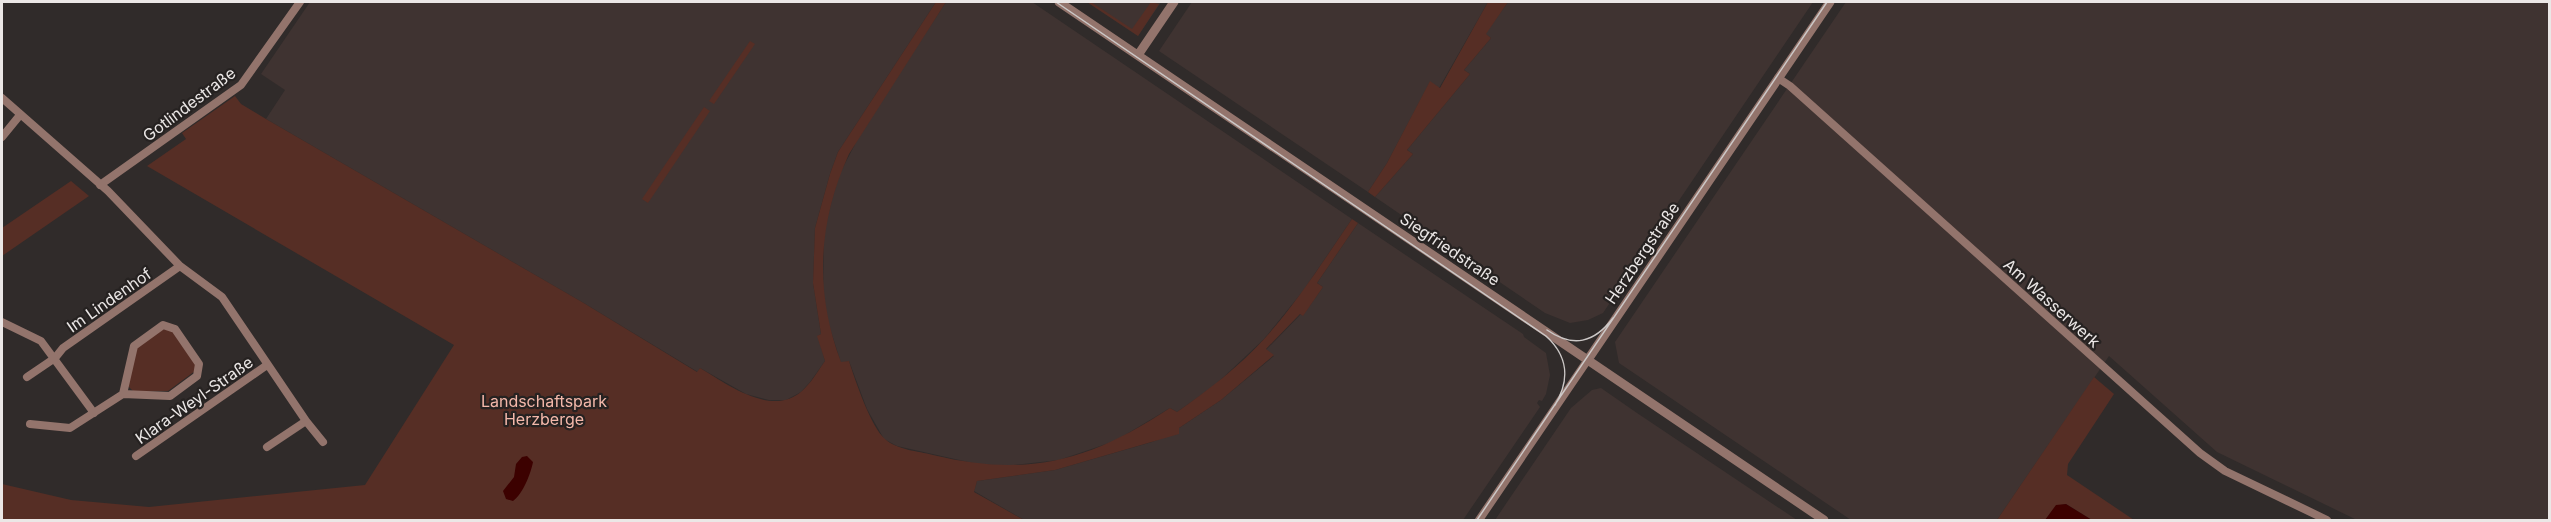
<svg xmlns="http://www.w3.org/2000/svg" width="2551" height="522" font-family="Inter,sans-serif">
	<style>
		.built { fill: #3f3331 }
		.green { fill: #562e25 }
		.water { fill: #3c0100 }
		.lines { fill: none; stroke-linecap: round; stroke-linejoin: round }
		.minor { stroke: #93746c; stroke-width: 8 }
		.tertiary { stroke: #93746c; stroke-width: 9 }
		.tram { stroke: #ccc8c7; stroke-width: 1.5 }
		.labels { text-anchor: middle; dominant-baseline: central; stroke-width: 4.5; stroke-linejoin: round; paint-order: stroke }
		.street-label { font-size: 16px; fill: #ebe7e6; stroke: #262221 }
		.park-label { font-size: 16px; fill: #f4b8aa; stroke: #262221 }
	</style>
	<rect width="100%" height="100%" fill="#302b2a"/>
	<path class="built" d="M310 2H936L838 152 830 174 815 228 813 283 821 334 818 336 825 361 810 382 801 392 786 400H769L746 394 700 368 698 372 582 302 266 119 285 90 261 74Z
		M946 2H1032L1352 219 1303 291 1264 339 1214 386 1177 412 1170 408 1115 441 1059 460 1005 466 977 464 897 446 884 439 867 409 849 361 841 363 827 319 823 293 824 230 838 177 864 127Z
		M1087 2H1161L1138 36Z
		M1192 2H1488L1439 88 1430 82 1387 163 1368 192 1159 51Z
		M1508 2H1813L1603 313 1588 320 1570 323 1545 313 1375 197 1413 154 1407 150 1470 74 1464 70 1491 38 1485 34Z
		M1846 2H2549V520H2357L2217 452 2109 356 1997 520H1851L1619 363 1615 342Z
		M1358 223 1523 334 1524 337 1546 353 1550 375 1546 394 1542 401 1539 400 1537 403 1540 407 1463 520H1024L974 491 977 481 1055 470 1152 442 1167 436 1221 400 1274 356 1266 350 1301 314 1303 315 1323 287 1317 283Z
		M1601 388 1637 413 1797 520H1495L1571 408 1592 390Z"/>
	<path class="green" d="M936 2H946L849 154C818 222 814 291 841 362L849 361C855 380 871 427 885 439 897 450 918 451 933 455 1029 478 1089 461 1170 408L1177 412C1208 390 1239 367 1265 338 1298 301 1324 260 1352 219L1358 223 1317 283 1323 287 1303 316 1300 314 1266 349 1274 355 1221 400 1179 428V434L1055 470 977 481 974 492 1024 520H2V484L71 500 149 507 365 485 454 345 147 166 186 139 182 133 235 96 241 104 266 119 582 302 697 372 700 368C727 384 772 418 802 391 811 383 818 371 825 361L817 336 821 334 813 283 815 228 830 174 838 152Z
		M1087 2H1091L1132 29 1151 2 1159 4 1138 36Z
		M1488 2H1508L1486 34 1491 38 1464 70 1470 74 1407 150 1413 154 1375 197 1368 192 1387 163 1430 81 1440 88Z
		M750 41 755 44 714 104 709 101Z
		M704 107 710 111 648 203 642 199Z
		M71 181 89 196 2 256V228Z
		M162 329 172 331 195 364V371L168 391H133L128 386 137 348Z
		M2094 377 2114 394 2068 464 2067 475 2134 520H2092L2066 504 2056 506 2045 520H1997Z"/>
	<path class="water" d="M527 456 533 462C531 473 523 494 513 501L506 499 503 491 514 477 516 464 522 457Z
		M2066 504 2092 520H2045L2056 505Z"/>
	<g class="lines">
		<path class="minor" d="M1778 78 1790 86 2200 453 2225 471 2327 520
			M2 98 108 191 180 266 222 297 306 421 323 442
			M2 137 20 115
			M100 185 241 85 300 2
			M2 322 41 341 94 413
			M27 377 55 358 63 348 180 266
			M30 424 70 428 123 394 170 396 197 376 199 364 175 329 163 325 134 346 123 394
			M267 447 306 421
			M136 456 267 365
			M1479 520 1587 361"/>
		<path class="tertiary" d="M1059 2 1824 520
			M1138 55 1174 2
			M1587 361 1830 2"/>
		<path class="tram" d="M1056 2 1546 336C1568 356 1570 380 1555 405
			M1547 330C1573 348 1594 343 1613 318
			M1477 520 1827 2"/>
	</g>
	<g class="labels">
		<g class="street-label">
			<text transform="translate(189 104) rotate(-37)">Gotlindestraße</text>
			<text transform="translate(1450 249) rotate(34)">Siegfriedstraße</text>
			<text transform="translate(1642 253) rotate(-56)">Herzbergstraße</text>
			<text transform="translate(109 300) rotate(-35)">Im Lindenhof</text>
			<text transform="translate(2052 303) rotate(42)">Am Wasserwerk</text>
			<text transform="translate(194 400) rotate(-35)">Klara-Weyl-Straße</text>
		</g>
		<g class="park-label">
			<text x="544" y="401">Landschaftspark<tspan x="544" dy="18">Herzberge</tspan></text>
		</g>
	</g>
	<rect width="2551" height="522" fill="none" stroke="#ebe7e6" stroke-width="6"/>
</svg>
